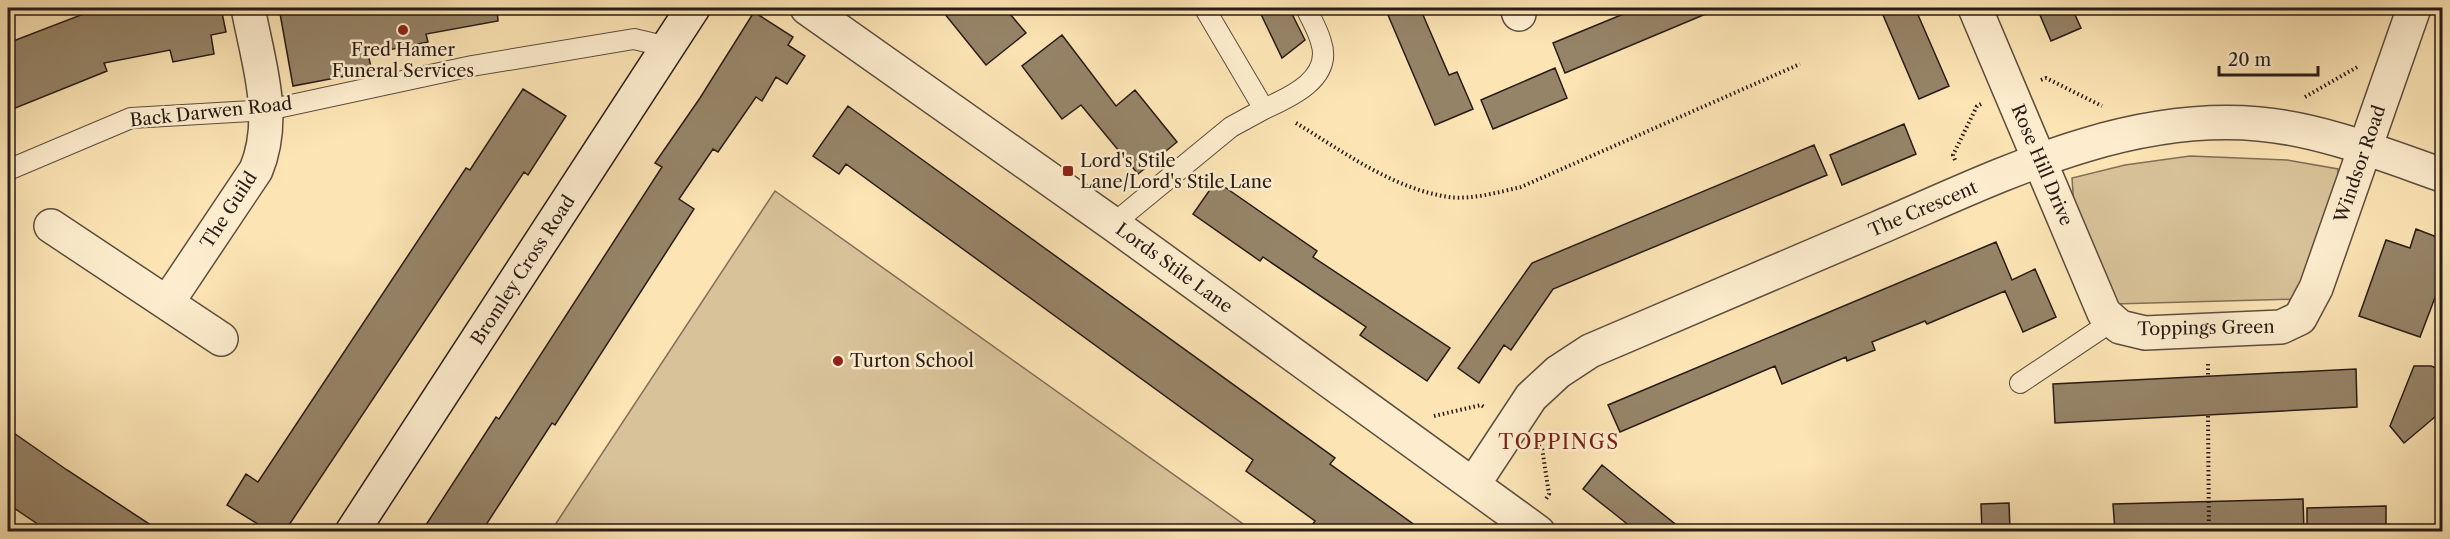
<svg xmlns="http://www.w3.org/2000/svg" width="2450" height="539" font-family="'Libre Caslon Text',serif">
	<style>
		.green { fill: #d8c299; stroke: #806e58; stroke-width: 1.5 }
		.building { fill: #968468; stroke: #281b16; stroke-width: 1.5 }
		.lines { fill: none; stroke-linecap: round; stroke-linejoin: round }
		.lane-casing { stroke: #5d4d3e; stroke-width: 22 }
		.street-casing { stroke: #5d4d3e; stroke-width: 36 }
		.secondary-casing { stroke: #281b16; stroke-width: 36 }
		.path { stroke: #281b16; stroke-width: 4; stroke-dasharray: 1.5 3; stroke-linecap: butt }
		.lane { stroke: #fdedce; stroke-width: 20 }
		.street { stroke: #fdedce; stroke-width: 33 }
		.secondary { stroke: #fdedce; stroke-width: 33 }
		.poi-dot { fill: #8f2418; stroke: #fdedce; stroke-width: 2 }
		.labels { text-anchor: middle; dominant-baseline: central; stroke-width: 5; stroke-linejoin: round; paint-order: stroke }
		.poi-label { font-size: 18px; fill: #281b16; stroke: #fdedce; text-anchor: start }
		.street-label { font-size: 18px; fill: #281b16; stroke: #fdedce }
		.neighbourhood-label { font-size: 20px; letter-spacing: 1.5px; fill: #7a1f14; stroke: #fdedce }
	</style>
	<rect width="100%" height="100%" fill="#fce4b4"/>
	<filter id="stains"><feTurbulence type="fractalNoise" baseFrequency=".00333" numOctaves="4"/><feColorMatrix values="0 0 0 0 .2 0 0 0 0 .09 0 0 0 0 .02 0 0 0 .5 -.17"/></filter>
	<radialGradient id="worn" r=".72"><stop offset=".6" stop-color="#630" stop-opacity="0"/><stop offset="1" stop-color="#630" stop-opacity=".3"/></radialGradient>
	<path class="green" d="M2190 156 2287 160 2338 169V189L2300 299 2114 304 2074 206 2072 178 2125 165Z
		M775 191 1253 531H551Z"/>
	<path class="building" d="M99 8H221L226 32 211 35 214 54 173 62 170 50 104 63 107 71 8 111V43Z
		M279 8H497L498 21 426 34 428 42 368 54 372 71 293 86Z
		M940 8H1005L1026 33 986 65Z
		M1258 8H1289L1305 40 1282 58Z
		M1385 8H1420L1449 75 1457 72 1473 109 1435 125Z
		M1638 8H1720L1565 73 1553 43Z
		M1880 8H1915L1949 86 1919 99Z
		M2037 8H2072L2081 28 2051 41Z
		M754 12 793 37 788 45 805 56 787 84 776 77 762 101 756 97 718 152 713 149 679 199 694 209 555 425 552 423 482 531H422L496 417 499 419 662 167 655 163 700 98Z
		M1062 35 1116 106 1135 90 1177 142 1138 174 1081 105 1062 119 1022 66Z
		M1555 68 1567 98 1493 129 1481 100Z
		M523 89 566 116 528 175 524 172 285 531H269L227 505 246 474 258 482 466 168 470 170Z
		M848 106 1335 458 1330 464 1423 531H1308L1315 521 1246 471 1253 460 846 164 839 174 813 156Z
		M1904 124 1916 154 1842 185 1830 155Z
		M1814 145 1827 175 1553 289 1511 350 1504 345 1479 383 1458 368 1532 263Z
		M1216 181 1317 251 1313 257 1450 348 1427 381 1360 335 1366 327 1263 257 1260 261 1193 214Z
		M2416 229 2442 239V297L2436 295 2420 337 2359 316 2386 240 2410 248Z
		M1996 242 2012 280 2035 269 2056 317 2023 332 2005 291 1927 324 1925 321 1872 342 1875 350 1847 361 1846 357 1782 384 1775 366 1620 432 1608 405Z
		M2414 366H2431L2442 370V411L2404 443 2390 426Z
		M2356 369 2357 407 2055 423 2053 384Z
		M8 429 67 470 160 531H48L8 504Z
		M1602 465 1630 488 1684 531H1636L1611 511 1583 489Z
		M2303 499 2304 531H2115L2113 504Z
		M2009 503 2010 531H1982L1981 504Z
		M2386 506V531H2307V508Z"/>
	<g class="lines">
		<g class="lane-casing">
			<path id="lane" d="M1264 109C1291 97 1333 78 1321 42 1318 30 1311 19 1306 8
				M8 170 131 118 268 110 472 66 634 39 668 47
				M1113 224 1231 127 1264 109 1205 9
				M2020 383 2111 322"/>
		</g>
		<g class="street-casing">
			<path id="street" d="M807 8 1113 224 1538 532
				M1517 8 1519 14
				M1975 8 2104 313 2120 327 2145 333 2281 327 2300 318 2316 288 2414 8
				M51 226 221 339
				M167 303 256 170C278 117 258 62 248 8
				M1473 485 1531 397 1558 372 1590 351C1686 310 1782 269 1878 228 1999 176 2124 112 2259 124 2320 129 2385 155 2442 175"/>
		</g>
		<g class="secondary-casing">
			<path id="secondary" d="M352 532 693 8"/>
		</g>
		<path class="path" d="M2041 80 2046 78 2102 106
			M2305 97 2359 66
			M1296 123C1344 152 1393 189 1449 197 1472 200 1499 192 1521 187L1800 64
			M1955 160 1953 155 1977 106 1981 104
			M2208 364V375
			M1434 416 1481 405 1484 407
			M2208 416 2209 532
			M1539 446 1542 448 1549 494 1546 499"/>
		<use href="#lane" class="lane"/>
		<use href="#street" class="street"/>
		<use href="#secondary" class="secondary"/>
	</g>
	<g class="poi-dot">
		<circle cx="403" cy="30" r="6"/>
		<rect x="1062" y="165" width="12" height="12" rx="3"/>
		<circle cx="838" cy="361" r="6"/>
	</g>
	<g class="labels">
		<g class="poi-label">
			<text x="403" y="50" text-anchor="middle">Fred Hamer<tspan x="403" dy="21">Funeral Services</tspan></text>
			<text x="1080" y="161">Lord's Stile<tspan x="1080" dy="21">Lane/Lord's Stile Lane</tspan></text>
			<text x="850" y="361">Turton School</text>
		</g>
		<g class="street-label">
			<text transform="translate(211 112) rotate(-6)">Back Darwen Road</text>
			<text transform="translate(2360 164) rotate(-71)">Windsor Road</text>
			<text transform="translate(2042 165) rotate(67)">Rose Hill Drive</text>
			<text transform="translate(1923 209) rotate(-23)">The Crescent</text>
			<text transform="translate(229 210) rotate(-57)">The Guild</text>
			<text transform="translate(1174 268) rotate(36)">Lords Stile Lane</text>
			<text transform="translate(523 270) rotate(-57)">Bromley Cross Road</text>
			<text transform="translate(2206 328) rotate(-1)">Toppings Green</text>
		</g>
		<g class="neighbourhood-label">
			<text x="1559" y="442">TOPPINGS</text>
		</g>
	</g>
	<rect width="2450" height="539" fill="none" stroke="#fce4b4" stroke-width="30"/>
	<rect x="9" y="9" width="2432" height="521" fill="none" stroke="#281b16" stroke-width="3"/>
	<rect x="15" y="15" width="2420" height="509" fill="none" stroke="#281b16" stroke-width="1.5"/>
	<path d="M2219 66v9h99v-9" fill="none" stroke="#281b16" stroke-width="3"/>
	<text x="2228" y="66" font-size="18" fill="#281b16" stroke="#fdedce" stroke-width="4.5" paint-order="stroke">20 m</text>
	<rect width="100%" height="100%" filter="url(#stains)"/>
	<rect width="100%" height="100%" fill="url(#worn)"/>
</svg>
